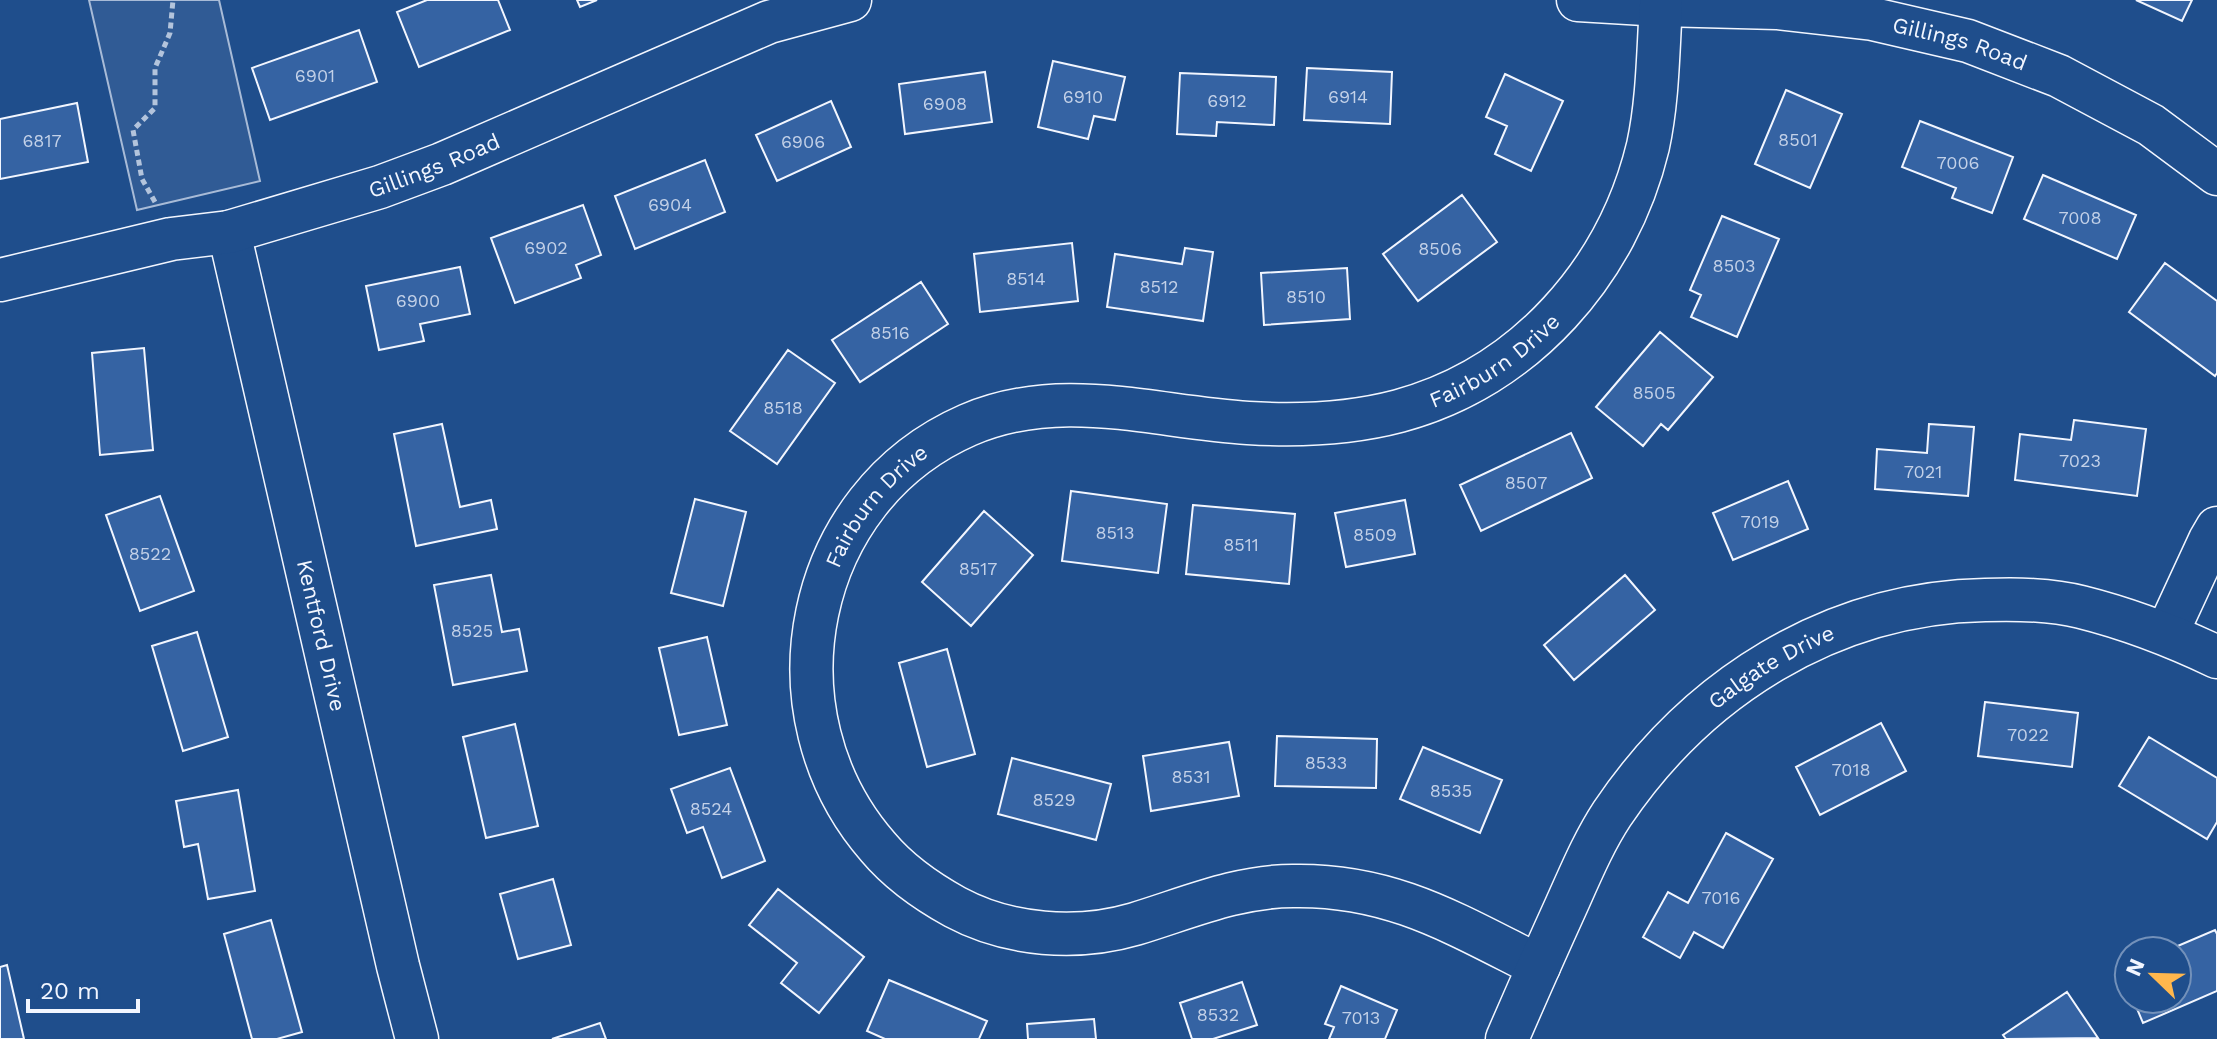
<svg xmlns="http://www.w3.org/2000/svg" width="2217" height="1039" font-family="'Work Sans',sans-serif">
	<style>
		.built { fill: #305b95; stroke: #a8bbd7; stroke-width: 2 }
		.building { fill: #3563a3; stroke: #f2f6ff; stroke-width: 2 }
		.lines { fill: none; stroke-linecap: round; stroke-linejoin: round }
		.minor-casing { stroke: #f2f6ff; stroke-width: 45 }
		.path { stroke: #b3c4dc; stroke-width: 5; stroke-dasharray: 6 4; stroke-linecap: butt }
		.minor { stroke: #1f4e8c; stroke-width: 42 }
		.labels { text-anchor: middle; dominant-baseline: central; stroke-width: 6; stroke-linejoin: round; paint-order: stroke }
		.number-label { font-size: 18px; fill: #c3d1e8 }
		.street-label { font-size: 22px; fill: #f2f6ff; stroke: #1f4e8c }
	</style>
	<rect width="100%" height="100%" fill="#1f4e8c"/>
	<path class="built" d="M89 0H219L260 181 137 210Z"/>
	<path class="building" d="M427 0H498L510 30 419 67 397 12Z
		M577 0H597L580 7Z
		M2136 0H2192L2182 21Z
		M359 30 377 82 270 120 252 68Z
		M1053 61 1125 77 1115 120 1094 116 1088 139 1038 127Z
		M1307 68 1392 72 1390 124 1304 120Z
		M985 72 992 122 905 134 899 84Z
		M1180 73 1276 77 1274 125 1217 122 1216 136 1177 134Z
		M1505 74 1563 101 1531 171 1495 154 1507 126 1486 117Z
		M1786 90 1842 114 1810 188 1755 164Z
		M831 101 851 147 777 181 756 135Z
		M77 103 88 162 0 179V119Z
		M1920 121 2013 157 1992 213 1952 198 1956 188 1902 167Z
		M705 160 725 212 635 249 615 196Z
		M2043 175 2136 215 2117 259 2024 219Z
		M1462 195 1497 242 1418 301 1383 254Z
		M583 205 601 255 576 265 581 278 515 303 491 238Z
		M1722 216 1779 239 1737 337 1691 317 1701 295 1690 290Z
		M1072 243 1078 301 980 312 974 254Z
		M1185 248 1213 252 1203 321 1107 307 1115 254 1182 264Z
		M2165 263 2217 301V373L2215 376 2129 312Z
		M460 267 470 314 420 324 424 341 379 350 366 286Z
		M1347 268 1350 319 1264 325 1261 273Z
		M921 282 948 324 860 382 832 340Z
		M1660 332 1713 377 1668 430 1661 424 1643 446 1596 407Z
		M144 348 153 450 100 455 92 353Z
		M788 350 835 383 777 464 730 431Z
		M2074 420 2146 429 2137 496 2015 480 2020 434 2071 440Z
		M442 424 460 507 491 500 497 529 416 546 394 434Z
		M1929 424 1974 427 1968 496 1875 489 1877 449 1927 453Z
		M1571 433 1592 478 1481 531 1460 485Z
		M1788 481 1808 529 1733 560 1713 513Z
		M1071 491 1167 504 1158 573 1062 561Z
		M160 496 194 591 140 611 106 515Z
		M695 499 746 512 723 606 671 593Z
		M1405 500 1415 554 1346 567 1335 513Z
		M1193 505 1295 514 1289 584 1186 574Z
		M984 511 1033 555 971 626 922 582Z
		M491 575 502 632 519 629 527 671 453 685 434 585Z
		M1625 575 1655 610 1574 680 1544 645Z
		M197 632 228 737 183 751 152 646Z
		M707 637 727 725 679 735 659 648Z
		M947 649 975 754 927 767 899 663Z
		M1985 702 2078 713 2072 767 1978 756Z
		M1881 723 1906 771 1820 815 1796 767Z
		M515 724 538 826 486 838 463 737Z
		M1277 736 1377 739 1376 788 1275 786Z
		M2149 737 2217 778V822L2207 839 2119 786Z
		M1229 742 1239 796 1151 811 1143 756Z
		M1423 747 1502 780 1480 833 1400 799Z
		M1012 758 1111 784 1096 840 998 814Z
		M730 768 765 861 722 878 703 827 687 833 671 789Z
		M238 790 255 891 208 899 198 844 184 847 176 801Z
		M1726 833 1773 859 1723 948 1694 932 1680 958 1643 937 1668 892 1688 903Z
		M553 879 571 945 518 959 500 894Z
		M778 889 864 957 819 1013 781 983 797 963 749 925Z
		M271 920 302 1032 277 1039H252L224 934Z
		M2215 930 2217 934V991L2143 1023 2133 999H2177V951H2166Z
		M7 965 24 1039H0V967Z
		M2129 967V991L2121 971Z
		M889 980 987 1021 979 1039H885L867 1031Z
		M1242 982 1257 1025 1213 1039H1192L1180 1003Z
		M1341 986 1397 1010 1385 1039H1329L1334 1027 1325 1024Z
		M2067 992 2098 1038 2006 1039 2003 1035Z
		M1094 1019 1096 1039H1028L1027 1024Z
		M600 1023 606 1039H552Z"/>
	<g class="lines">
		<g class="minor-casing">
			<g id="minor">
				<path id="s1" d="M1578 0 1661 5 1777 8 1873 19 1968 41 2059 76 2151 125 2217 174"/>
				<path id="s2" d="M229 232 398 966 417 1039"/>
				<path id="s3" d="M0 280 171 239 229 232 380 187 442 164 769 22 850 0"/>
				<path d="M2167 633 2210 540 2217 528"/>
				<path id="s4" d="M1539 966C1455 924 1391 884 1293 886 1237 886 1188 908 1135 924 1077 941 1009 936 955 907 926 891 899 872 878 847 761 713 803 497 968 425 1061 385 1152 417 1248 423 1298 426 1350 424 1399 411 1525 377 1618 271 1648 146 1658 100 1658 51 1661 5"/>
				<path id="s5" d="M1507 1039C1526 995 1546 950 1566 906 1580 875 1593 843 1612 814 1697 688 1830 603 1985 600 2016 599 2050 599 2081 607 2129 619 2173 636 2217 657"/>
			</g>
		</g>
		<path class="path" d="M155 202 142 179 133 130 155 108V68L170 33 173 0"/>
		<use href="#minor" class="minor"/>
	</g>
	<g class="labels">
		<g class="number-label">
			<text x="315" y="75">6901</text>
			<text x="1083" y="96">6910</text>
			<text x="1348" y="96">6914</text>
			<text x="1227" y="100">6912</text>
			<text x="945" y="103">6908</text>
			<text x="1798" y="139">8501</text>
			<text x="42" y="140">6817</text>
			<text x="803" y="141">6906</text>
			<text x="1958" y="162">7006</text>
			<text x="670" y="204">6904</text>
			<text x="2080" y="217">7008</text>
			<text x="546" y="247">6902</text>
			<text x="1440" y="248">8506</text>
			<text x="1734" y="265">8503</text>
			<text x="1026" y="278">8514</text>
			<text x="1159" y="286">8512</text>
			<text x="1306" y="296">8510</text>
			<text x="418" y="300">6900</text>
			<text x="890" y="332">8516</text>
			<text x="1654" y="392">8505</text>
			<text x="783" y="407">8518</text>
			<text x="2080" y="460">7023</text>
			<text x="1923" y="471">7021</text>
			<text x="1526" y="482">8507</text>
			<text x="1760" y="521">7019</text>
			<text x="1115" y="532">8513</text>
			<text x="1375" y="534">8509</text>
			<text x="1241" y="544">8511</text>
			<text x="150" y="553">8522</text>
			<text x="978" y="568">8517</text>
			<text x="472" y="630">8525</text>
			<text x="2028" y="734">7022</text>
			<text x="1326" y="762">8533</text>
			<text x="1851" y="769">7018</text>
			<text x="1191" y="776">8531</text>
			<text x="1451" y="790">8535</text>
			<text x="1054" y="799">8529</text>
			<text x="711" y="808">8524</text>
			<text x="1721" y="897">7016</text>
			<text x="1218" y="1014">8532</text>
			<text x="1361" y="1017">7013</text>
		</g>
		<g class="street-label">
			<text stroke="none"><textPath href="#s1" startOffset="386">Gillings Road</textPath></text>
			<text stroke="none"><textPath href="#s3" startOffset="450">Gillings Road</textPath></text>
			<text stroke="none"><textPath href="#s4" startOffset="1754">Fairburn Drive</textPath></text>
			<text stroke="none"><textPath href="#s4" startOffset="1084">Fairburn Drive</textPath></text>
			<text stroke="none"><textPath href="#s2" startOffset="414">Kentford Drive</textPath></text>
			<text stroke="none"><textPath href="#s5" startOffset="468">Galgate Drive</textPath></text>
		</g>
	</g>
	<g transform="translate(2153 975) rotate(293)"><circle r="38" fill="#1f4e8c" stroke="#7391ba" stroke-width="2"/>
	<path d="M0-6L14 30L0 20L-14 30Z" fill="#ffb74d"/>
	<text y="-12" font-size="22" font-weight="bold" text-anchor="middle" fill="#f2f6ff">N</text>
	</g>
	<path d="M28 999v12h110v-12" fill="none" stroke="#f2f6ff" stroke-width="4"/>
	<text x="40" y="999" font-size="24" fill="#f2f6ff" stroke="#1f4e8c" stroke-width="6" paint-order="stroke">20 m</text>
</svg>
